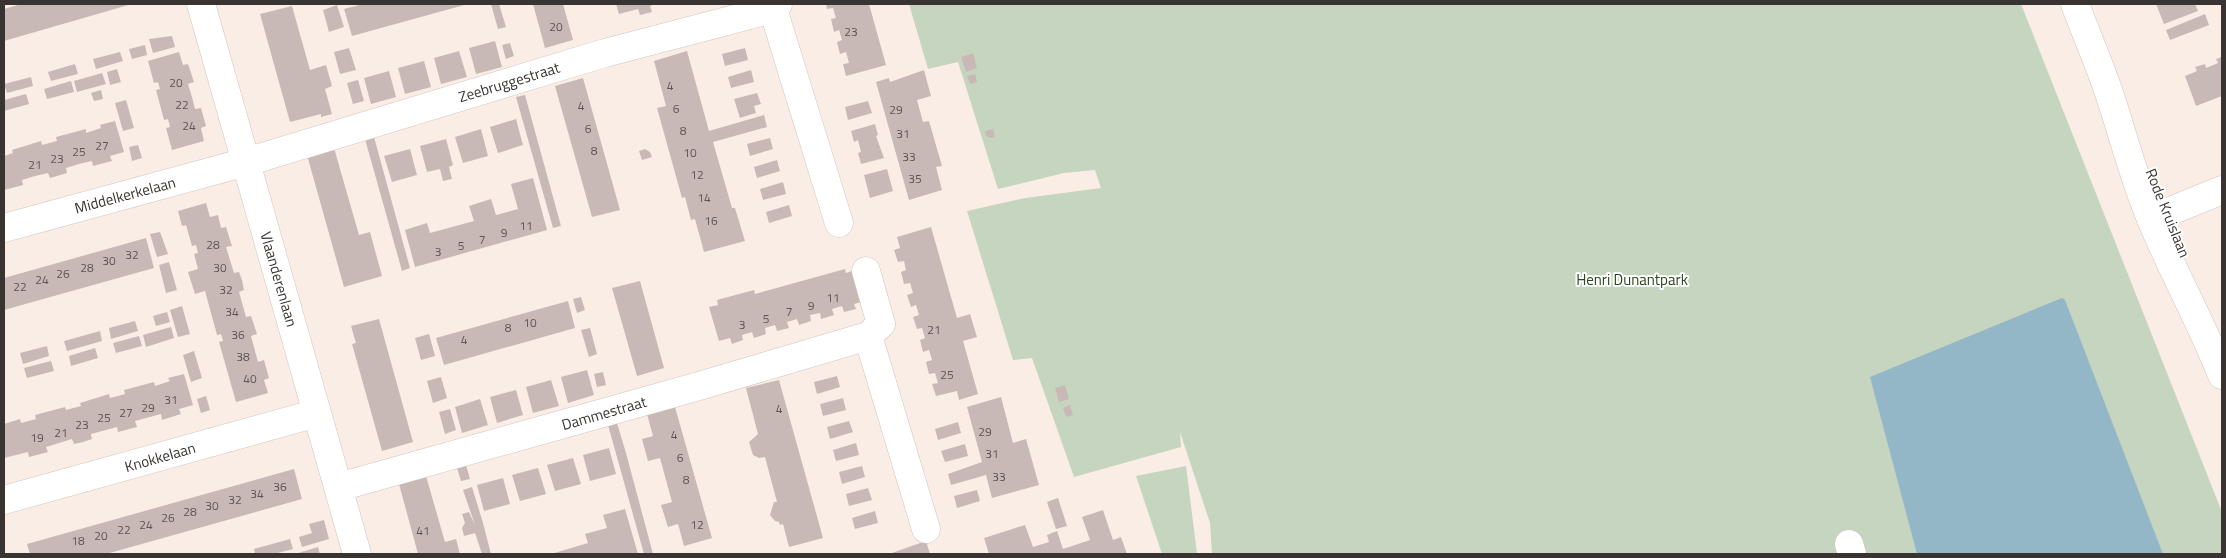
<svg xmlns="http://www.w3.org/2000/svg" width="2226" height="558" font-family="'Titillium Web',sans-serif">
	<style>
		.green { fill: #c6d5c0 }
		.water { fill: #93b7c6 }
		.building { fill: #c8b9b6 }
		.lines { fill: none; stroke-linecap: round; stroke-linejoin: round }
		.street-casing { stroke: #d1c4bd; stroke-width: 29 }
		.secondary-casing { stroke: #d1c4bd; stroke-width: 29 }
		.street { stroke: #fff; stroke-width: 28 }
		.secondary { stroke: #fff; stroke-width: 28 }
		.labels { text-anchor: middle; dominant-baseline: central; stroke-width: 4; stroke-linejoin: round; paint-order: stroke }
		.number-label { font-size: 12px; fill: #5d5552 }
		.street-label { font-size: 15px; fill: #393431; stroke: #fff }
		.park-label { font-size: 15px; fill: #2a461d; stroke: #fff }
	</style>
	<rect width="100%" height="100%" fill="#faede6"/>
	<path class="green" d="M909 4H2021L2222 512V554H1212L1210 523 1180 432 1181 447 1074 477 1032 358 1013 360 967 211 1025 198 1101 188 1095 170 1064 173 998 189 958 62 928 69Z
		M1186 466 1197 554H1162L1136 476Z"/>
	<path class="water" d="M2062 298 2065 300 2163 554H1917L1870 377Z"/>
	<path class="building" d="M21 4H132L4 41V9Z
		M363 4H468L352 36 344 9Z
		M491 4H499L506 27 498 29Z
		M533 4H563L573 40 545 48Z
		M616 4H656L650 6 652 12 640 15 638 9 619 14Z
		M826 4H869L886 65 846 76 843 64 849 63 846 52 840 54 837 42 842 40 839 30 834 32 831 19 836 18 833 8 827 9Z
		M2156 4H2195L2198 11 2164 24Z
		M337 5 344 27 329 32 323 10Z
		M292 6 310 70 326 65 332 86 325 89 332 114 321 117V114L290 122 260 14Z
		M2205 14 2209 25 2170 40 2166 30Z
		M172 36 175 47 153 53 149 39Z
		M495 41 502 67 476 74 469 48Z
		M510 43 514 56 506 59 502 45Z
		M145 45 147 55 132 59 129 49Z
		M349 48 356 70 340 74 334 52Z
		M745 48 748 60 725 66 722 54Z
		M459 51 467 77 441 84 434 58Z
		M687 51 709 131 764 115 767 127 713 142 732 208H735L745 241 704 252 695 219 691 220 685 197 682 198 657 108 666 106 654 61Z
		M120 52 123 61 96 69 93 59Z
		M179 52 183 65 188 64 194 82 188 84 192 97 195 109 201 108 206 126 201 128 204 141 172 150 166 128 170 127 168 119 164 120 156 90 160 89 158 82 154 83 148 61Z
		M973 53 977 68 966 72 961 57Z
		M2222 57V96L2196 106 2185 76 2197 71 2195 67 2205 64 2206 68 2218 63 2216 59Z
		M424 61 431 87 405 94 398 68Z
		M75 64 78 74 51 81 48 72Z
		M117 69 121 82 110 85 107 72Z
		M751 70 754 82 731 88 728 77Z
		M924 70 931 96 917 100 923 122 929 121 942 166 936 167 942 190 909 200 876 82 889 78 890 82Z
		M389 71 396 97 371 104 364 78Z
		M102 73 106 84 77 92 74 81Z
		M975 74 977 82 970 84 967 76Z
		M31 77 33 86 7 93 4 84Z
		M583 78 620 210 592 217 555 86Z
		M358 80 364 101 353 104 347 83Z
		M71 81 74 92 47 99 44 89Z
		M101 90 103 99 94 101 91 93Z
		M757 93 761 104 754 106 756 113 740 118 734 99Z
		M26 94 29 104 4 111V100Z
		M525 95 561 226 553 228 516 97Z
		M126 100 134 128 123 131 115 103Z
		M868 101 872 113 848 120 845 107Z
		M516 119 523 145 498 153 490 127Z
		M115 121 124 152 110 156 112 161 93 166 92 161 79 164 66 168 67 173 50 178 48 173 35 176 22 180 23 185 4 190V156L13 153 12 150 41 141 42 145 57 141 56 137 86 129V133L101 128 100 125Z
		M875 124 878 135 876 136 884 158 861 164 858 153 861 152 858 140 854 142 851 131Z
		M481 129 488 156 463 163 455 137Z
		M993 129 995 137 991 138 986 136 985 131Z
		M374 137 410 268 402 271 365 139Z
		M770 138 773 149 750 156 747 144Z
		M446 139 453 165 449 167 452 179 443 181 440 169 427 172 420 146Z
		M138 145 142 158 132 161 129 147Z
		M334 148 359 235 370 232 382 276 344 287 307 155Z
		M410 149 417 175 392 182 384 156Z
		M645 149 650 152 652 157 642 160 639 151Z
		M777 160 780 171 757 178 754 167Z
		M887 169 893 191 870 198 864 175Z
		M533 178 547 230 415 267 405 230 427 223 430 233 474 221 469 206 491 199 496 215 518 209 511 184Z
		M783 182 786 194 763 200 760 189Z
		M206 203 210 217 218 215 221 228 226 227 232 246 226 247 234 273 239 272 242 280 244 290 239 292 246 317 251 316 257 334 251 336 258 362 264 360 269 378 264 380 268 393 236 402 219 342 223 341 221 334 217 335 205 291 195 294 188 272 198 269 194 254 198 253 196 245 192 246 186 225 182 226 178 211Z
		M789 205 792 216 769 223 766 212Z
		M931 227 957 318 970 314 977 337 963 341 978 394 959 400 957 391 936 396 932 384 938 383 935 373 929 374 926 362 932 360 929 350 923 352 920 340 925 338 922 328 917 329 913 317 919 315 916 305 911 307 907 295 913 293 910 283 904 284 901 272 906 270 904 261 898 262 894 250 900 248 897 237Z
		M160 232 168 254 157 257 150 234Z
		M146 238 154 268 4 310V278Z
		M169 262 177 290 166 293 159 265Z
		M845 269 846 273 852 271 861 302 854 304 856 309 844 312 842 306 832 309 834 315 821 319 820 313 810 315 811 321 799 325 797 319 787 322 789 328 777 331 775 325 765 328 766 334 754 338 752 332 742 335 743 340 732 344 730 338 719 341 709 307 718 305 717 300 754 290 755 294Z
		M640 281 664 368 637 376 612 288Z
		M581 297 585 310 577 313 573 299Z
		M568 301 575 328 444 365 436 338Z
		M182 306 190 334 178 337 170 310Z
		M167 312 170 322 156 326 153 316Z
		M379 319 413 442 382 451 352 344 356 343 351 326Z
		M135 321 138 331 111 339 109 328Z
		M171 327 174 338 146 347 143 335Z
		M590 328 597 354 589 357 581 330Z
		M100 331 102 341 67 351 64 341Z
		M429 334 435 356 421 360 415 338Z
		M139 336 142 346 116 353 113 343Z
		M47 346 49 356 23 364 20 353Z
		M95 348 98 358 71 366 69 356Z
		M194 351 202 378 191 382 183 355Z
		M51 361 54 371 27 378 24 368Z
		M587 370 594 395 568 403 561 377Z
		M603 372 606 385 597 387 594 374Z
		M184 374 193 405 179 409 181 414 162 420 161 414 135 421 137 427 118 432 117 427 91 434 92 439 83 442 74 444 72 439 46 447 48 452 29 457 28 452 4 458V424L20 419 21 423 36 419 35 415 65 407 66 410 81 406 80 403 109 394 110 398 118 396 125 394 124 390 154 382 155 386 170 381 168 378Z
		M837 376 840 387 817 394 814 382Z
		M441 377 447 398 433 403 427 381Z
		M551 380 559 406 533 413 526 387Z
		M779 380 823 538 789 547 783 524 780 525 779 522 775 521 770 515 774 502H777L765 457 759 458 753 455 749 442 758 434 746 388Z
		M1065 385 1069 399 1059 402 1055 388Z
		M516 390 523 415 497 423 490 397Z
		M206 396 210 410 201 413 197 399Z
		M1001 397 1013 443 1026 439 1039 485 992 498 986 475 951 485 948 474 982 462 967 407Z
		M843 398 846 410 823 416 820 404Z
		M480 399 488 425 462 433 455 407Z
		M1070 405 1073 415 1066 417 1063 408Z
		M675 407 712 538 684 546 678 524 668 527 661 505 672 502 660 458 648 461 642 439 653 436 647 414Z
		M450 409 456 430 445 434 439 412Z
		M849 421 853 432 830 439 827 427Z
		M958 422 961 433 938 440 935 429Z
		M617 423 626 453 653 554H644L608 425Z
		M856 443 859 455 836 461 833 450Z
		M965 444 968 456 945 462 941 451Z
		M609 448 616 474 590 481 583 455Z
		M573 458 581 484 555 491 547 465Z
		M466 465 470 479 461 481 457 468Z
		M862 466 865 477 842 484 839 472Z
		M538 468 546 494 520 501 512 475Z
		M294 469 302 499 106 554H30L27 544Z
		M426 476 445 542 456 539 460 554H418L399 484Z
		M503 478 510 504 484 511 477 485Z
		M472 487 483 523 491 554H482L475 533 464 536 462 528 465 523 462 514 469 512 475 525 463 490Z
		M868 488 872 500 849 506 846 494Z
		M977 490 980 501 957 508 954 496Z
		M1058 498 1067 526 1056 529 1047 502Z
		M625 509 638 554H551L588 543 585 534 607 528 603 515Z
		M1103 510 1113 540 1121 537 1127 554H989L984 538 1025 525 1033 547 1049 542 1047 535 1057 531 1063 549 1090 540 1082 517Z
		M875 511 878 523 855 529 852 518Z
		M324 520 329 539 302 547 299 537 312 533 309 524Z
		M290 539 293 549 274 554H255L254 549Z
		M926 541 930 554H889Z
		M318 547 320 554H295Z"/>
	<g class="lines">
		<g class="street-casing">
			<path id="street" d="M201 4 357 554
				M778 4 773 9 839 223
				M2151 219 2222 190
				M4 228 246 162 605 53 773 9
				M866 271 881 324 868 336 926 529
				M339 487 699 386 868 336
				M4 500 317 413
				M1849 544 1852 554"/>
		</g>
		<g class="secondary-casing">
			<path id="secondary" d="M2075 4C2086 34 2100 65 2110 96 2124 138 2134 179 2151 219 2173 272 2201 322 2222 375"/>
		</g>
		<use href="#street" class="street"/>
		<use href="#secondary" class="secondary"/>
	</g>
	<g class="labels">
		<g class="number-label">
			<text x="556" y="26">20</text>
			<text x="851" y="31">23</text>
			<text x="176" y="82">20</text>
			<text x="670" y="85">4</text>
			<text x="182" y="104">22</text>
			<text x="581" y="105">4</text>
			<text x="676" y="108">6</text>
			<text x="896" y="109">29</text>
			<text x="189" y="125">24</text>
			<text x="588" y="128">6</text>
			<text x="683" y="130">8</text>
			<text x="903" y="133">31</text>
			<text x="102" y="145">27</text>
			<text x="594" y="150">8</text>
			<text x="79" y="151">25</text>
			<text x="690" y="152">10</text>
			<text x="909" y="156">33</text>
			<text x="57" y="158">23</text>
			<text x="35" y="164">21</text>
			<text x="697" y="174">12</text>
			<text x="915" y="178">35</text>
			<text x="704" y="197">14</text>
			<text x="711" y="220">16</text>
			<text x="526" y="225">11</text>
			<text x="504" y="232">9</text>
			<text x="482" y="239">7</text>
			<text x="213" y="244">28</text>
			<text x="461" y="245">5</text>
			<text x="438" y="251">3</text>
			<text x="132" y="254">32</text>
			<text x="109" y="260">30</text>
			<text x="87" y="267">28</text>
			<text x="220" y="267">30</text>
			<text x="63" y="273">26</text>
			<text x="42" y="279">24</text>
			<text x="20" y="286">22</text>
			<text x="226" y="289">32</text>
			<text x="833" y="297">11</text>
			<text x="811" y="305">9</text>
			<text x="232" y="311">34</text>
			<text x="789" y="311">7</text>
			<text x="766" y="318">5</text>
			<text x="530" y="322">10</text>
			<text x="742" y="324">3</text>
			<text x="508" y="327">8</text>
			<text x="934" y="329">21</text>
			<text x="238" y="334">36</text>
			<text x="464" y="339">4</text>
			<text x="243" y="356">38</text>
			<text x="947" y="374">25</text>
			<text x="250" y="378">40</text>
			<text x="171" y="399">31</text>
			<text x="148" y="407">29</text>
			<text x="779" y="408">4</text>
			<text x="126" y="412">27</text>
			<text x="104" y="417">25</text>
			<text x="82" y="424">23</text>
			<text x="985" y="431">29</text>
			<text x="61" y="432">21</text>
			<text x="674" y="434">4</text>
			<text x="37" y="437">19</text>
			<text x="992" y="453">31</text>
			<text x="680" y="457">6</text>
			<text x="999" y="476">33</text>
			<text x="686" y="479">8</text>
			<text x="280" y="486">36</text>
			<text x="257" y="493">34</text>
			<text x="235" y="499">32</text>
			<text x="212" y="505">30</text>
			<text x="190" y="511">28</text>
			<text x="168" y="517">26</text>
			<text x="146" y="524">24</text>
			<text x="697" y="524">12</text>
			<text x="124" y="529">22</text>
			<text x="423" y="530">41</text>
			<text x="101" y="535">20</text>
			<text x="78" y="540">18</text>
		</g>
		<g class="street-label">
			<text transform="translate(509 82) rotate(-17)">Zeebruggestraat</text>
			<text transform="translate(125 195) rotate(-15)">Middelkerkelaan</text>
			<text transform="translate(2168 213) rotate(68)">Rode Kruislaan</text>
			<text transform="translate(279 279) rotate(74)">Vlaanderenlaan</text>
			<text transform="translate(604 413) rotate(-16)">Dammestraat</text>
			<text transform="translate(160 457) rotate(-16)">Knokkelaan</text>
		</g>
		<g class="park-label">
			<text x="1632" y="279">Henri Dunantpark</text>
		</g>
	</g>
	<rect width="2226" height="558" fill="none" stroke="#393431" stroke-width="10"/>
</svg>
